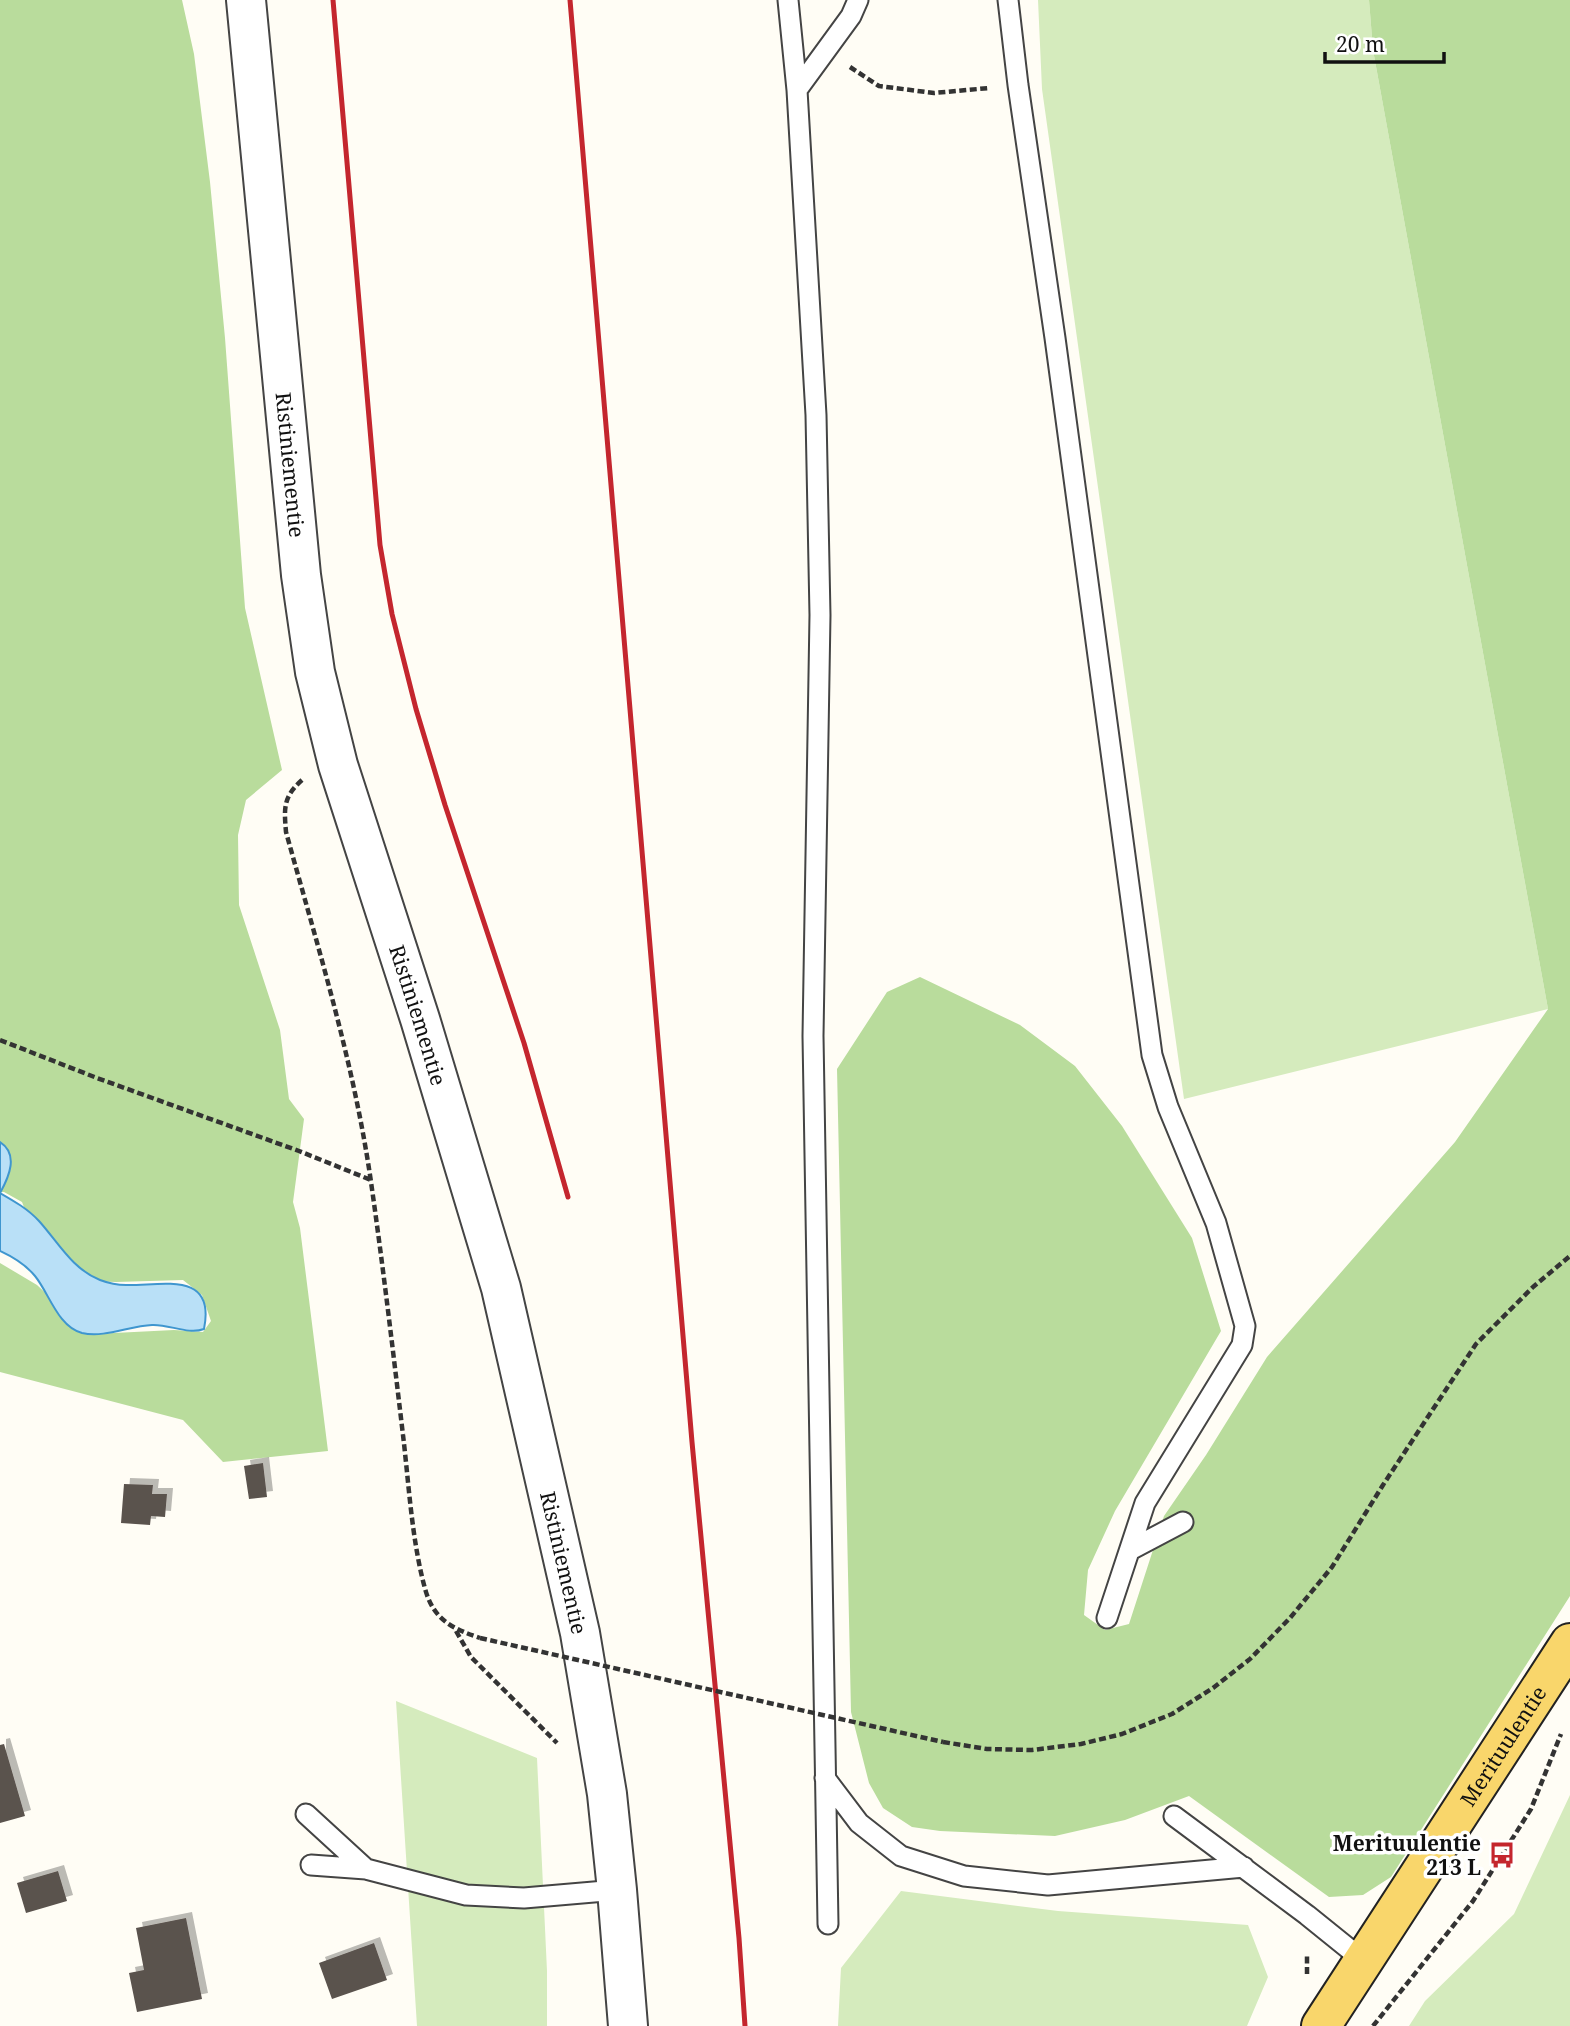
<svg xmlns="http://www.w3.org/2000/svg" width="1570" height="2026" font-family="'Noto Serif',serif">
	<style>
		.green { fill: #d5ebbd }
		.forest { fill: #b9dc9c }
		.water { fill: #b9e0f7; stroke: #3f96cf; stroke-width: 2 }
		.building { fill: #5a524d; filter: url(#shadow) }
		.lines { fill: none; stroke-linecap: round; stroke-linejoin: round }
		.service-casing { stroke: #444; stroke-width: 23 }
		.tertiary-casing { stroke: #444; stroke-width: 42 }
		.primary-casing { stroke: #222; stroke-width: 42 }
		.path { stroke: #333; stroke-width: 4.5; stroke-dasharray: 7 3.5; stroke-linecap: butt }
		.service { stroke: #fff; stroke-width: 19 }
		.tertiary { stroke: #fff; stroke-width: 38 }
		.primary { stroke: #f9d66b; stroke-width: 38 }
		.rail { stroke: #c4262e; stroke-width: 5 }
		.path-bridge { stroke: #333; stroke-width: 4.5; stroke-dasharray: 7 3.5; stroke-linecap: butt }
		.labels { text-anchor: middle; dominant-baseline: central; stroke-width: 7; stroke-linejoin: round; paint-order: stroke }
		.street-label { font-size: 21px; fill: #111; stroke: #fff }
		.poi-label { font-size: 21px; font-weight: bold; fill: #111; stroke: #fff; text-anchor: end }
	</style>
	<defs>
		<filter id="shadow"><feDropShadow dx="6" dy="-6" stdDeviation="0" flood-color="#0004"/></filter>
	</defs>
	<rect width="100%" height="100%" fill="#fffdf5"/>
	<path class="green" d="M1038 0H1369L1373 50 1548 1009 1184 1099 1042 89Z
		M396 1701 537 1758 547 1971V2026H417Z
		M1570 1795V2026H1409L1425 2001 1514 1914Z
		M901 1891 1058 1911 1248 1925 1268 1977 1247 2026H838L841 1968Z"/>
	<path class="forest" d="M0 0H182L194 54 210 182 225 338 245 608 282 770 246 800 238 835 239 905 280 1030 289 1099 304 1119 293 1202 300 1228 328 1451 223 1462 183 1420 0 1372V1263L37 1285 52 1299 63 1321 94 1334 174 1330 203 1332 211 1321 202 1295 183 1280 116 1282 89 1281 29 1220 22 1202 4 1192H0Z
		M1369 0H1570V1596L1391 1877 1363 1895 1329 1897 1189 1796 1125 1820 1055 1836 940 1831 912 1827 883 1808 869 1783 851 1712 837 1069 887 992 920 977 1020 1025 1075 1066 1122 1126 1192 1238 1221 1331 1115 1511 1088 1570 1084 1615 1105 1630 1129 1624 1164 1516 1206 1455 1267 1357 1455 1142 1548 1009 1373 50Z"/>
	<path class="water" d="M0 1142C19 1154 9 1177 0 1193 14 1201 28 1209 39 1221 58 1242 72 1269 100 1280 108 1283 117 1285 126 1285 161 1286 216 1270 204 1329 188 1335 169 1324 152 1325 129 1326 105 1338 82 1333 58 1327 49 1293 35 1276 26 1265 13 1257 0 1251Z"/>
	<path class="building" d="M263 1463 267 1497 249 1499 244 1466Z
		M124 1484 153 1485 152 1494H167L165 1517 151 1516 150 1525 121 1523Z
		M4 1744 25 1816 0 1823V1745Z
		M58 1871 67 1901 26 1913 17 1883Z
		M186 1918 202 1999 137 2012 129 1973 144 1970 136 1928Z
		M374 1943 387 1980 332 1999 319 1963Z"/>
	<g class="lines">
		<g class="service-casing">
			<path id="service" d="M788 0 797 90 816 415 820 615 813 1036 828 1924
				M1008 0 1018 85 1055 338 1152 1055 1168 1107 1216 1223 1245 1326 1242 1345 1145 1503 1107 1618
				M797 90 851 16 858 0
				M1130 1550 1183 1522
				M825 1778 859 1823 901 1856 964 1876 1048 1885 1244 1867
				M306 1814 366 1869
				M1174 1816 1307 1915 1364 1961
				M311 1865 366 1869 466 1895 524 1898 617 1890"/>
		</g>
		<g class="tertiary-casing">
			<g id="tertiary">
				<path id="s1" d="M246 0 301 575 315 672 338 765 420 1019 501 1288 580 1633 607 1794 617 1890 628 2026"/>
			</g>
		</g>
		<g class="primary-casing">
			<g id="primary">
				<path id="s2" d="M1321 2026 1570 1643"/>
			</g>
		</g>
		<path class="path" d="M850 67 879 86 934 93 989 88
			M302 780C283 797 284 808 286 832 318 948 354 1063 371 1182 383 1266 393 1351 403 1435 409 1485 412 1544 426 1592 435 1621 454 1629 480 1638
			M0 1040 97 1078 299 1151 371 1180
			M456 1631 471 1657 557 1743
			M943 1742 987 1749 1032 1750 1081 1744 1122 1734 1172 1714 1213 1688 1250 1659 1290 1618 1332 1567 1383 1485 1476 1344 1533 1287 1570 1256
			M1307 1974V1955
			M1373 2026 1473 1901 1531 1809 1561 1734"/>
		<use href="#service" class="service"/>
		<use href="#tertiary" class="tertiary"/>
		<use href="#primary" class="primary"/>
		<path class="rail" d="M333 0 380 545 392 614 416 709 445 805 524 1043 568 1197
			M570 0 692 1442 739 1938 745 2026"/>
		<path class="path-bridge" d="M480 1638 943 1742"/>
	</g>
	<defs>
		<g id="bus-bare" transform="scale(2.1)"><path d="M-5-6H5V4H4V6H2V4H-2V6H-4V4H-5ZM-3.5-4V0h7V-4ZM-3.5 1.2v1.5H-2V1.2ZM2 1.2v1.5H3.5V1.2Z" fill="#c4262e" stroke="#fff" stroke-width="2.5" paint-order="stroke"/></g>
	</defs>
	<g fill-rule="evenodd">
		<use href="#bus-bare" x="1502" y="1855"/>
	</g>
	<g class="labels">
		<g class="street-label">
			<text stroke="none"><textPath href="#s1" startOffset="467">Ristiniementie</textPath></text>
			<text stroke="none"><textPath href="#s1" startOffset="1034">Ristiniementie</textPath></text>
			<text stroke="none"><textPath href="#s1" startOffset="1601">Ristiniementie</textPath></text>
			<text stroke="none"><textPath href="#s2" startOffset="334">Merituulentie</textPath></text>
		</g>
		<g class="poi-label">
			<text x="1481" y="1843">Merituulentie<tspan x="1481" dy="24">213 L</tspan></text>
		</g>
	</g>
	<path d="M1325 52v10h119v-10" fill="none" stroke="#111111" stroke-width="3.5"/>
	<text x="1336" y="52" font-size="21" fill="#111111" stroke="#ffffff" stroke-width="5" paint-order="stroke">20 m</text>
</svg>
